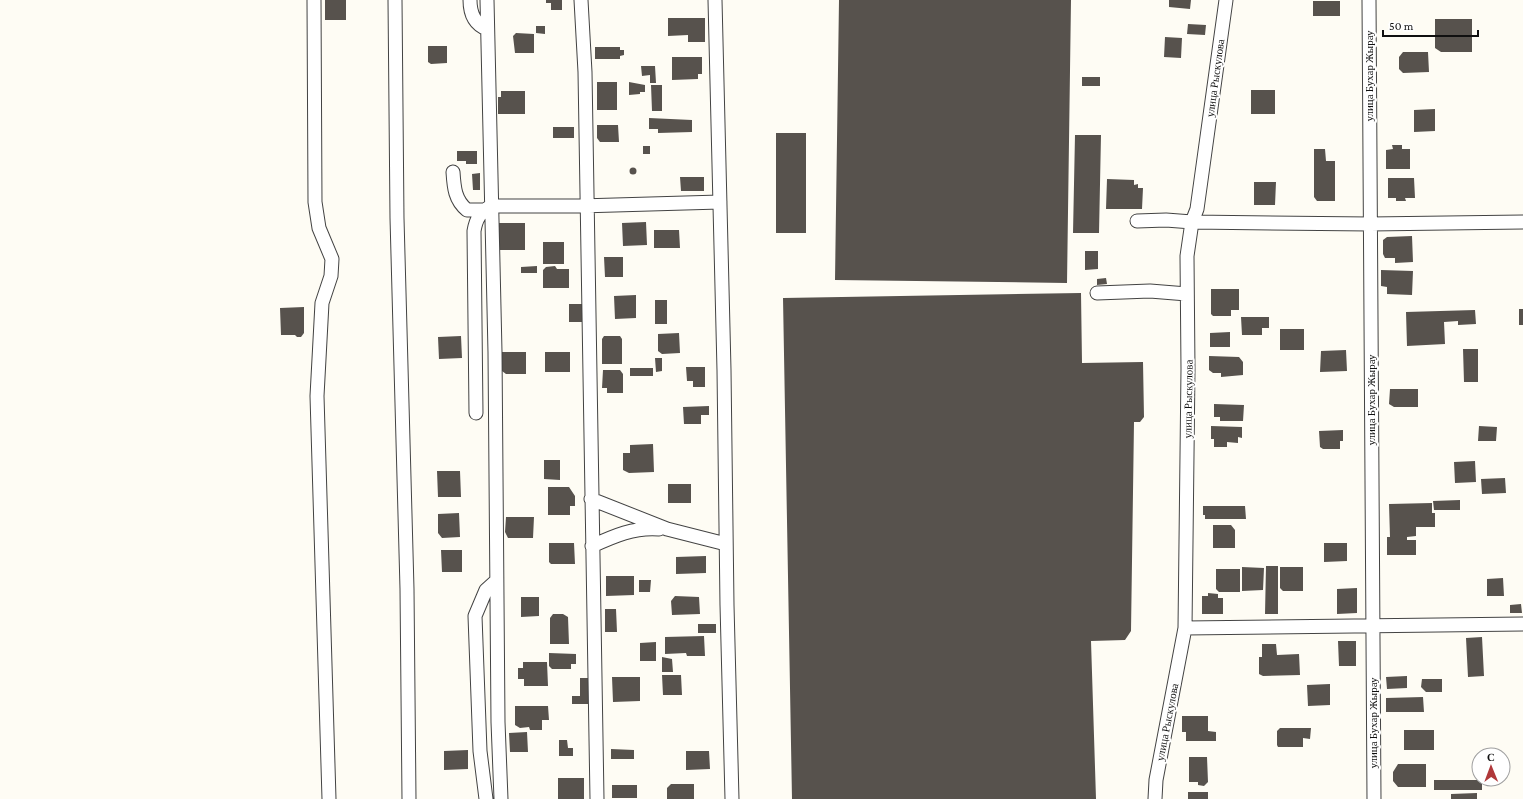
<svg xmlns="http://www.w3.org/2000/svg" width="1523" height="799" font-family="'Crimson Pro',serif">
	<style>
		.building { fill: #57524d }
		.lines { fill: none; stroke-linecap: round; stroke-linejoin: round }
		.minor-casing { stroke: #434343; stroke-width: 15 }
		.minor { stroke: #fff; stroke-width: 13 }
		.labels { text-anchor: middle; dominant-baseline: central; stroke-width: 4; stroke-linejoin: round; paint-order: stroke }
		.street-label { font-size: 11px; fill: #101010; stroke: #fff }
	</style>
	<rect width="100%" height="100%" fill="#fefcf4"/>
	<path class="building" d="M325 0H346V20H325Z
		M546 0H562V10H551V3H546Z
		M839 0H1071L1067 283 835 280Z
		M1169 0H1191L1190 9 1169 7Z
		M1313 1H1340V16H1313Z
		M668 18H705V42H688V35L668 36Z
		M1435 19H1472V52H1441L1435 48Z
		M1188 24 1206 25 1205 35 1187 34Z
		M536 26H545V34L536 33Z
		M516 33 534 34V53H515L513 36Z
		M1165 37 1182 38 1181 58 1164 57Z
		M428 46H447V63L431 64 428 62Z
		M595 47H620V50H624V55L620 56V59H595Z
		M1403 52H1428L1429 72 1403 73 1399 69V57Z
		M672 57H702V74H698V79L672 80Z
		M641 66H655L656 83H650V75L642 76Z
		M1082 77H1100V86H1082Z
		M597 82H617V110H597Z
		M629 82 645 85V92H640V94L629 95Z
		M651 85H662V111H652Z
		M1251 90H1275V114H1251Z
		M501 91H525V114H498V97H501Z
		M1435 109V131L1414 132V110Z
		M649 118 692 120V132L658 133V129H649Z
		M597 125H618L619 142H600L597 138Z
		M553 127H574V138H553Z
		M776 133H806V233H776Z
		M1075 135H1101L1099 233H1073Z
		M1392 145H1402V149H1410V169H1386V150L1393 149Z
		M643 146H650V154H643Z
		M1314 149H1325L1326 161H1335V201H1317L1314 197Z
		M457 151H477V164H466V161H457Z
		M629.5 171a3.5 3.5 0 1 1 7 0a3.5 3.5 0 1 1-7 0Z
		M480 173V190H473L472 174Z
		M680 177H704V191H681Z
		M1388 178H1414L1415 198H1405L1406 201H1396V198H1388Z
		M1107 179 1134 180V185L1138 184V188H1143L1142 209H1106Z
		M1254 182H1276L1275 205H1254Z
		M646 222 647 245 623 246 622 223Z
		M499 223H525V250H499Z
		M654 230H679L680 248H654Z
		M1412 236 1413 262 1395 263V258H1385L1383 254V240L1387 237Z
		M543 242H564V264H543Z
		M1085 251H1098V269L1085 270Z
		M604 257H623V277H605Z
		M537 266V273H521V267Z
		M555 266 557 269H569V288H543V270L546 267Z
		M1381 270 1413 271 1412 295 1387 294V287L1381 286Z
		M1106 278 1107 284 1097 285V279Z
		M1211 289H1239V310H1231V316H1213L1211 314Z
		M1081 293 1082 363 1143 362 1144 417 1140 422H1134L1131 631 1125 640 1091 641 1096 799H792L783 298Z
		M636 295V318L615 319 614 296Z
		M655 300H667V324H655Z
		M569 304H584V322H569Z
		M304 307V333L301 337H297L295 335H281L280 308Z
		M1519 309H1523V325H1519Z
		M1475 310 1476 324 1458 325V321L1444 322 1445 344 1407 346 1406 312Z
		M1241 317H1269V328H1262V335H1242Z
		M1280 329H1304V350H1280Z
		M1230 332V347H1210V333Z
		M679 333 680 353 662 354 658 351V334Z
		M461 336 462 358 439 359 438 337Z
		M604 336H620L622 339V364H602V339Z
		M1463 349H1478V382H1464Z
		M1346 350 1347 371 1320 372 1321 351Z
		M501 352H526V374H506L502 371Z
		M545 352H570V372H545Z
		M1209 356 1239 357 1243 362V375L1221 377V373H1213L1209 370Z
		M655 358H662V371L656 372Z
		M686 367H705V387H693V381H687Z
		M630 368H653V376H630Z
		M603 370H620L623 374V393H607V388H602Z
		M1390 389H1418V407H1394L1389 404Z
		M1214 404 1244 405 1243 421H1220V417H1214Z
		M709 406V415H701V424H684L683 407Z
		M1211 426 1242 427V438L1238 437V443L1227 442V447H1214V439H1211Z
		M1479 426 1497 427 1496 441H1478Z
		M1343 430V441H1340V449H1323L1320 447 1319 431Z
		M653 444 654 472 629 473 623 470V453H630V445Z
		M544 460H560V480L544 479Z
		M1475 461 1476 482 1455 483 1454 462Z
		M437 471H460L461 497H438Z
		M1505 478 1506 493 1482 494 1481 479Z
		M668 484H691V503H668Z
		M548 487H569L575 496V506H570V515H548Z
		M1460 500V510H1434L1433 501Z
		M1432 503V513H1435V527H1416V536L1407 537V540H1416V555H1387V537H1390L1389 504Z
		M1203 506H1245L1246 519H1205V515H1203Z
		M459 513 460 537 442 538 438 533V514Z
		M506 517H534L533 538H508L505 532Z
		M1213 525H1231L1235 530V548H1213Z
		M549 543H574L575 564H551L549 562Z
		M1324 543H1347V561L1324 562Z
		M441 550H462V572H442Z
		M706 556V573L676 574V557Z
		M1266 566H1278V614H1265Z
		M1242 567 1264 568 1263 590 1242 591Z
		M1280 567H1303V591H1283L1280 588Z
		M1216 569H1240V592H1219L1216 589Z
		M606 576H634V595L606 596Z
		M1503 578 1504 596H1487V579Z
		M639 580H651L650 592H639Z
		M1357 588V613L1337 614V589Z
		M1208 593 1218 594V598H1223V614H1202V596H1208Z
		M675 596 699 597 700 614 672 615 671 601Z
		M521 597H539V616L521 617Z
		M1521 604 1522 613H1510V605Z
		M605 609H616L617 632H605Z
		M553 614H563L568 617 569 644H550V618Z
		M698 624H716V633H698Z
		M704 636 705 656H687L686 653 665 654V637Z
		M1482 637 1484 676 1468 677 1466 638Z
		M1338 641H1356V666H1339Z
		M656 642V661H640V643Z
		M1262 644H1276L1277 655 1299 654 1300 675 1263 676 1259 674V657H1262Z
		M549 653 576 654V664H571V669H552L549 666Z
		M662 657 672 659 673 672H662Z
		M523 662H547L548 686H524V679H518V668H523Z
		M662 675H681L682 695H663Z
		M1407 676V688L1387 689 1386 677Z
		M612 677H640V701L613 702Z
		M580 678H589V704H572V696H580Z
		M1422 679H1442V692H1426L1421 687Z
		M1330 684V705L1308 706 1307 685Z
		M1423 697 1424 712H1386V698Z
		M515 706H548L549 720H542V730H530L529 727 520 728 515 725Z
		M1182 716H1208V731L1216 732V741H1186V732H1182Z
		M1280 728H1311L1310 739 1303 738V747H1278L1277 745V731Z
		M1404 730H1434V750H1404Z
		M527 732 528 752H510L509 733Z
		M559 740H567L568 748H573V756H559Z
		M611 749 634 750V759H611Z
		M468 750V769L444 770V751Z
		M686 751H709L710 769 686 770Z
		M1189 757H1207L1208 782 1204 786 1198 785V782H1189Z
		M1398 764H1426V787H1398L1393 781V772Z
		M558 778H584V799H558Z
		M1434 780H1482V790H1434Z
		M671 784H694V799H667V788Z
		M612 785H637V798H612Z
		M1188 792H1208V799H1188Z
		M1477 793V799H1451V794Z"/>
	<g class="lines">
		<g class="minor-casing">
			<path id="minor" d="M314 0 315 202 319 228 332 259 331 276 322 303 317 396 329 799
				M395 0 397 218 407 589 409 799
				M470 0C470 13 474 24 487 29
				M487 0 495 352 498 722 501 799
				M581 0 585 72 597 799
				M715 0 724 370 727 605 732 799
				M1369 0 1374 799
				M453 172C454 188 455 200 467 210H484
				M1137 221 1166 220 1192 222 1370 224 1523 222
				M1097 293 1150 291 1187 294
				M476 413 474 231C476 219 480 212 491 206H580L720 202
				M591 499 667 529 726 544
				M592 546C614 536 634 527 659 529
				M1185 628 1523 624
				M486 799 480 751 475 616 486 590 496 581
				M1155 799 1156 780 1185 628 1188 369 1187 256 1192 222 1197 209 1226 0"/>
		</g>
		<use href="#minor" class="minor"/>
	</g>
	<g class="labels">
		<g class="street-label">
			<text transform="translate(1369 76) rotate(-90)">улица Бухар Жырау</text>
			<text transform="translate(1215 78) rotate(-82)">улица Рыскулова</text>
			<text transform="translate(1188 399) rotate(-89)">улица Рыскулова</text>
			<text transform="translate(1371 400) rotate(-90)">улица Бухар Жырау</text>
			<text transform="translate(1167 722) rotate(-79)">улица Рыскулова</text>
			<text transform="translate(1373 723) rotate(-90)">улица Бухар Жырау</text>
		</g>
	</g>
	<g transform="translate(1491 767) rotate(359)"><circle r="19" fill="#ffffff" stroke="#9f9f9f"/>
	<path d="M0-3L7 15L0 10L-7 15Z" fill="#b0383a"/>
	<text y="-6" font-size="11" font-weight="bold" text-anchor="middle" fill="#101010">С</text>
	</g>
	<path d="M1383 30v6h95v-6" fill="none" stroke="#101010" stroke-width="2"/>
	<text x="1389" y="30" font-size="12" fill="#101010" stroke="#ffffff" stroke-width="3" paint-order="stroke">50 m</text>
</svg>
